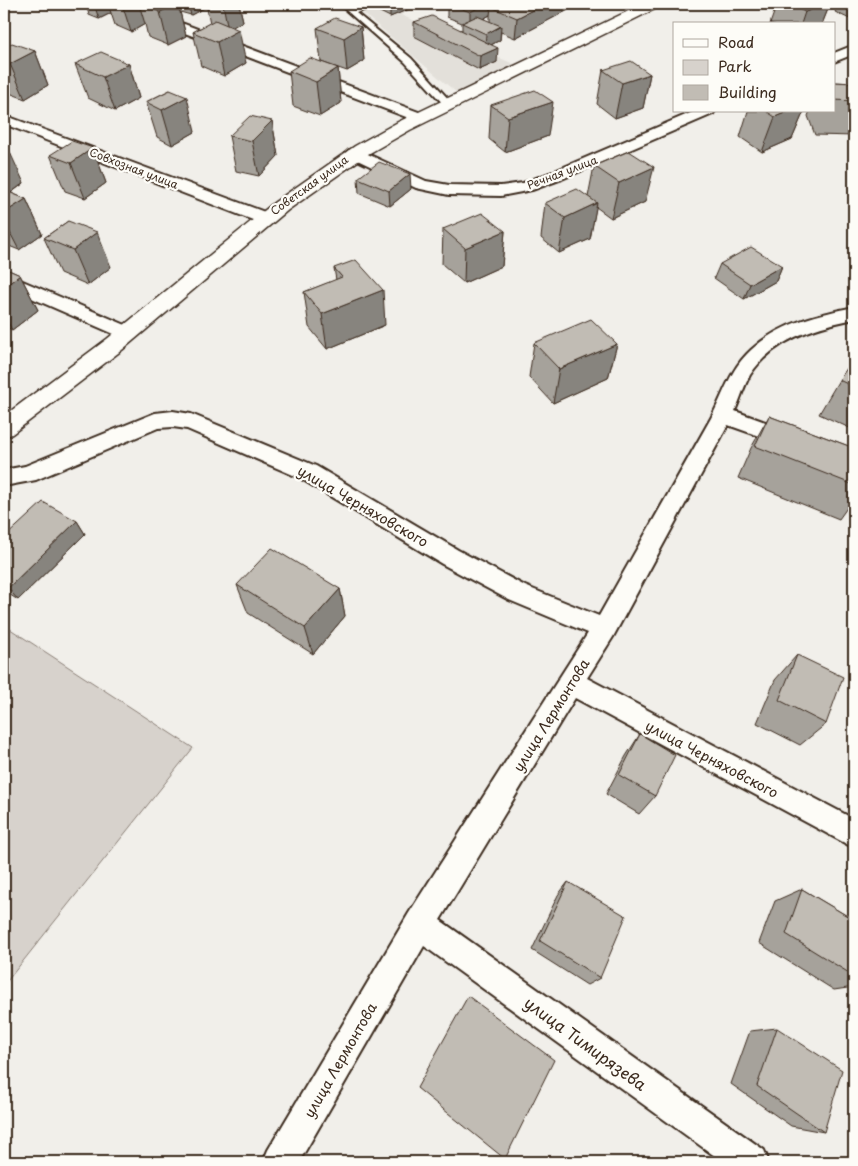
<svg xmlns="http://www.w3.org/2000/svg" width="858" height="1166" font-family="'Playpen Sans',sans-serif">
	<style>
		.built { fill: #e3e0da }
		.green { fill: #d7d2cc; stroke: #897e75 }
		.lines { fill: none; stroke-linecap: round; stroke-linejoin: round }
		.service-casing { stroke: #3b2a1e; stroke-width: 4 }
		.minor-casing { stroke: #3b2a1e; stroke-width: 4 }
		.tertiary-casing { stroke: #3b2a1e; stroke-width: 3 }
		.service { fill: #fdfcf7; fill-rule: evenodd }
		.minor { fill: #fdfcf7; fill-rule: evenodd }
		.tertiary { fill: #fdfcf7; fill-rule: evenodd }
		.wall { fill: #a6a29b; stroke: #3b2a1e; fill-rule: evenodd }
		.shaded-wall { fill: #87847e; stroke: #3b2a1e }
		.building { fill: #c1bcb4; stroke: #3b2a1e }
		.labels { text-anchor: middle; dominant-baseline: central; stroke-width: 4.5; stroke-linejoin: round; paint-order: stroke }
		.far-street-label { font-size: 11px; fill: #3b2a1e; stroke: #fdfcf7 }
		.street-label { font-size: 14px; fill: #3b2a1e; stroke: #fdfcf7 }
		.near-street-label { font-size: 16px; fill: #3b2a1e; stroke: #fdfcf7 }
	</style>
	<rect width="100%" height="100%" fill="#f1efea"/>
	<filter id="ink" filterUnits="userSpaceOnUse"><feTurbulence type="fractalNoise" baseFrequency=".02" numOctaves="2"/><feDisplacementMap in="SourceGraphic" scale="10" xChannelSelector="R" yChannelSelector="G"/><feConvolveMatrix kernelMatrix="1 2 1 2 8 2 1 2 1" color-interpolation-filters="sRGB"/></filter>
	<g filter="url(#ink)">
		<path class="built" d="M352 4H423L401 15 516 65 457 93Z"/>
		<path class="green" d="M4 625 193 748 4 985Z"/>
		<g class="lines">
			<g class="service-casing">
				<path id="service" d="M339 4H346L353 10 369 4H378L356 13 411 58 452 103V107H446L405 62Z"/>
			</g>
			<g class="minor-casing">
				<path id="minor" d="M114 4H131L424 114 426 117 424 120H414L116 7Z
					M854 45V54L834 62V53Z
					M695 111H715L713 114 562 179 532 190 501 196 449 195 416 188 349 156 346 153 349 150H359L426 181 449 185 501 186 523 183 550 173Z
					M4 115 270 214 272 218 270 222H258L4 124Z
					M4 273 135 329 137 333 135 337 128 339 121 337 4 286Z
					M854 307V319C816 327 773 339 750 375 744 386 740 400 735 411L854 454V470L728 425 613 637 587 678 854 819V848L575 698 440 920 764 1150 769 1162H723L424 946 299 1162H263L268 1150 409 913 588 633 509 600 442 564 300 478 187 429 173 427 158 428 36 480 4 486V470L25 466 155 413 173 411 191 414 316 466 458 550 525 586 599 616C636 550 674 484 711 418 724 394 730 369 751 350 780 323 816 315 854 307Z"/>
			</g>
			<g class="tertiary-casing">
				<path id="tertiary" d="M643 4H661L659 7 410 130 368 154 288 210 122 350 12 434 4 437V416L107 339 275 202 355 146 398 122Z"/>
			</g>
			<use href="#service" class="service"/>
			<use href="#minor" class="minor"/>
			<use href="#tertiary" class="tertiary"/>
		</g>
		<path class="wall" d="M86 4H206V7L191 15 180 12 186 36 168 45 148 37 145 24 131 32 115 25 111 13 99 19 89 15Z
			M206 4H239L243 21 232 27 246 63 224 76 201 66 193 32 210 23Z
			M375 4H421L390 17 376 10Z
			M447 4H569L568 10 515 38 501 32 500 40 491 45 497 62 479 70 414 36V22L462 30V23L447 17ZM490 15V22L483 19Z
			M777 4H830L822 24H770Z
			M838 4H854V21L835 12Z
			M361 27 364 61 347 71 321 62 317 28Z
			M4 48 35 51 48 85 25 99 4 91Z
			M75 64H129L139 98 115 111 88 98Z
			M338 68 341 103 320 116 293 106 289 71Z
			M603 70 650 74 643 108 615 118 597 104Z
			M834 82 854 83V136L815 135 808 116 810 111H834Z
			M170 90 195 132 172 145 157 137 146 102Z
			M491 105 548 136 505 152 489 139Z
			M748 111H804L792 139 762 152 740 137Z
			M272 121 278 156 259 176 236 171 229 136Z
			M4 147 24 183 11 193 26 199 42 234 19 250 4 244Z
			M93 148 106 183 85 198 65 191 50 155Z
			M629 151 645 202 611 218 596 207 590 239 559 253 541 238 545 203 588 197 594 166Z
			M358 178 411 189 390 206 359 193Z
			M68 221 111 267 88 285 60 273 44 238Z
			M443 229 505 231 502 266 464 283 442 264Z
			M720 264 782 266 776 281 744 299 714 278Z
			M4 268 20 275 38 310 12 330 4 326Z
			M334 268 385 325 327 349 309 327 304 292 336 280Z
			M534 343 617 344 608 378 553 403 529 377Z
			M854 359V430L819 414 839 380Z
			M769 416 854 448V498L839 519 738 478 751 448Z
			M77 521 85 534 18 600 4 591V538Z
			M237 585 340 589 345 616 313 654 248 613Z
			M797 655 826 724 800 745 757 723 775 680Z
			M640 734 655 796 639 814 606 794 626 756Z
			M568 882 600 978 587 985 532 950 558 895Z
			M802 889 854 920V987L834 990 759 943 775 901Z
			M777 1028 824 1132 791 1126 731 1084 750 1031Z"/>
		<path class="shaded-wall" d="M94 4H108L111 13 99 19Z
			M122 4H139L145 24 131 32Z
			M176 4H178L186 36 168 45 160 12Z
			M188 4H206V7L191 15Z
			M223 4H239L243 21 228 30Z
			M390 4H421L390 17Z
			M485 4H501L491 7 490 15 470 26V12Z
			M544 4H569L568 10 515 38 517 18Z
			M826 4H830L822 24H801L805 12Z
			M501 26 500 40 485 48 486 34Z
			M361 27 364 61 347 71 344 38Z
			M239 30 246 63 224 76 217 42Z
			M498 48 497 62 479 70 480 56Z
			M35 51 48 85 25 99 10 64Z
			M129 64 139 98 115 111 103 77Z
			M338 68 341 103 320 116 316 82Z
			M650 74 643 108 615 118 622 83Z
			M187 97 195 132 172 145 162 110Z
			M553 102 548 136 505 152 508 117Z
			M789 111H804L792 139 762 152 775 117Z
			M272 121 278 156 259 176 252 141Z
			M8 148 24 183 5 197 4 195V151Z
			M93 148 106 183 85 198 71 163Z
			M654 167 645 202 611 218 619 183Z
			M410 174 411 189 390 206 389 191Z
			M26 199 42 234 19 250 4 221V213Z
			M597 203 590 239 559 253 565 218Z
			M505 231 502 266 464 283 465 248Z
			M97 232 111 267 88 285 73 250Z
			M782 266 776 281 744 299 750 284Z
			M20 275 38 310 12 330 4 315V287Z
			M383 290 385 325 327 349 322 314Z
			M617 344 608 378 553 403 559 369Z
			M77 521 85 534 18 600 8 588Z
			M340 589 345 616 313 654 305 628Z"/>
		<path class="building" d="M140 4H176L160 12Z
			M450 4H485L470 12Z
			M497 4H544L517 18 491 7Z
			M788 4H826L805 12Z
			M432 16 498 48 480 56 414 22Z
			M477 16 501 26 486 34 462 23Z
			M335 18 361 27 344 38 317 28Z
			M215 20 239 30 217 42 193 32Z
			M12 43 35 51 10 64 4 62V48Z
			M101 52 129 64 103 77 75 64Z
			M310 58 338 68 316 82 289 71Z
			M631 61 650 74 622 83 603 70Z
			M834 82 854 83V101L834 100Z
			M170 90 187 97 162 110 146 102Z
			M535 90 553 102 508 117 491 105Z
			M766 111H789L775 117Z
			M250 116 272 121 252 141 229 136Z
			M72 141 93 148 71 163 50 155Z
			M4 147 8 148 4 151Z
			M629 151 654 167 619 183 594 166Z
			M379 162 410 174 389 191 358 178Z
			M577 189 597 203 565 218 545 203Z
			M6 191 26 199 4 213V192Z
			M482 213 505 231 465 248 443 229Z
			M68 221 97 232 73 250 44 238Z
			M751 247 782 266 750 284 720 264Z
			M356 260 383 290 322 314 304 292 342 277 334 268Z
			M4 268 20 275 4 287Z
			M591 319 617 344 559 369 534 343Z
			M854 358V387L839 380Z
			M769 416 854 448V485L755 446Z
			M43 502 77 521 8 588 4 586V538Z
			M272 548 340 589 305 628 237 585Z
			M797 655 843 677 826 724 779 700Z
			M640 734 675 755 655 796 619 775Z
			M568 882 626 916 600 978 540 941Z
			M802 889 854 920V976L786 934Z
			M468 996 554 1060 505 1159 417 1088Z
			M777 1028 842 1070 824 1132 757 1086Z"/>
	</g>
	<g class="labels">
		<g class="far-street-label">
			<text transform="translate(134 168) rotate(21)">Совхозная улица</text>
			<text transform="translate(562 172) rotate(-21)">Речная улица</text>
			<text transform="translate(309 185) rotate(-36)">Советская улица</text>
		</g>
		<g class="street-label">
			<text transform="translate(363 506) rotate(30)">улица Черняховского</text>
			<text transform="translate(551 715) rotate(-58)">улица Лермонтова</text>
			<text transform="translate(712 759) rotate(28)">улица Черняховского</text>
			<text transform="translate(340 1060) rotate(-60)">улица Лермонтова</text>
		</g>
		<g class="near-street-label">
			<text transform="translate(586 1043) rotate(36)">улица Тимирязева</text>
		</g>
	</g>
	<rect width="858" height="1166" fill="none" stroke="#fdfcf7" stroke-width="20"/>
	<rect x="10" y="10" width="838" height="1146" fill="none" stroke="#3b2a1e" stroke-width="2" filter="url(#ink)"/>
	<rect x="673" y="22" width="162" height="90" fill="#fdfcf7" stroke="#afa8a0"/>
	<rect x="683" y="39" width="25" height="8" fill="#fdfcf7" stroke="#afa8a0"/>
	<text x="718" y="48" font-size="15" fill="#3b2a1e">Road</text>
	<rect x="683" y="60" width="25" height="15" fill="#d7d2cc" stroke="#afa8a0"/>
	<text x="718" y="72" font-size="15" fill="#3b2a1e">Park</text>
	<rect x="683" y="85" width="25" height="15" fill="#c1bcb4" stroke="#afa8a0"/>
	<text x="718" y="98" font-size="15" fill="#3b2a1e">Building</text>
</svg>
